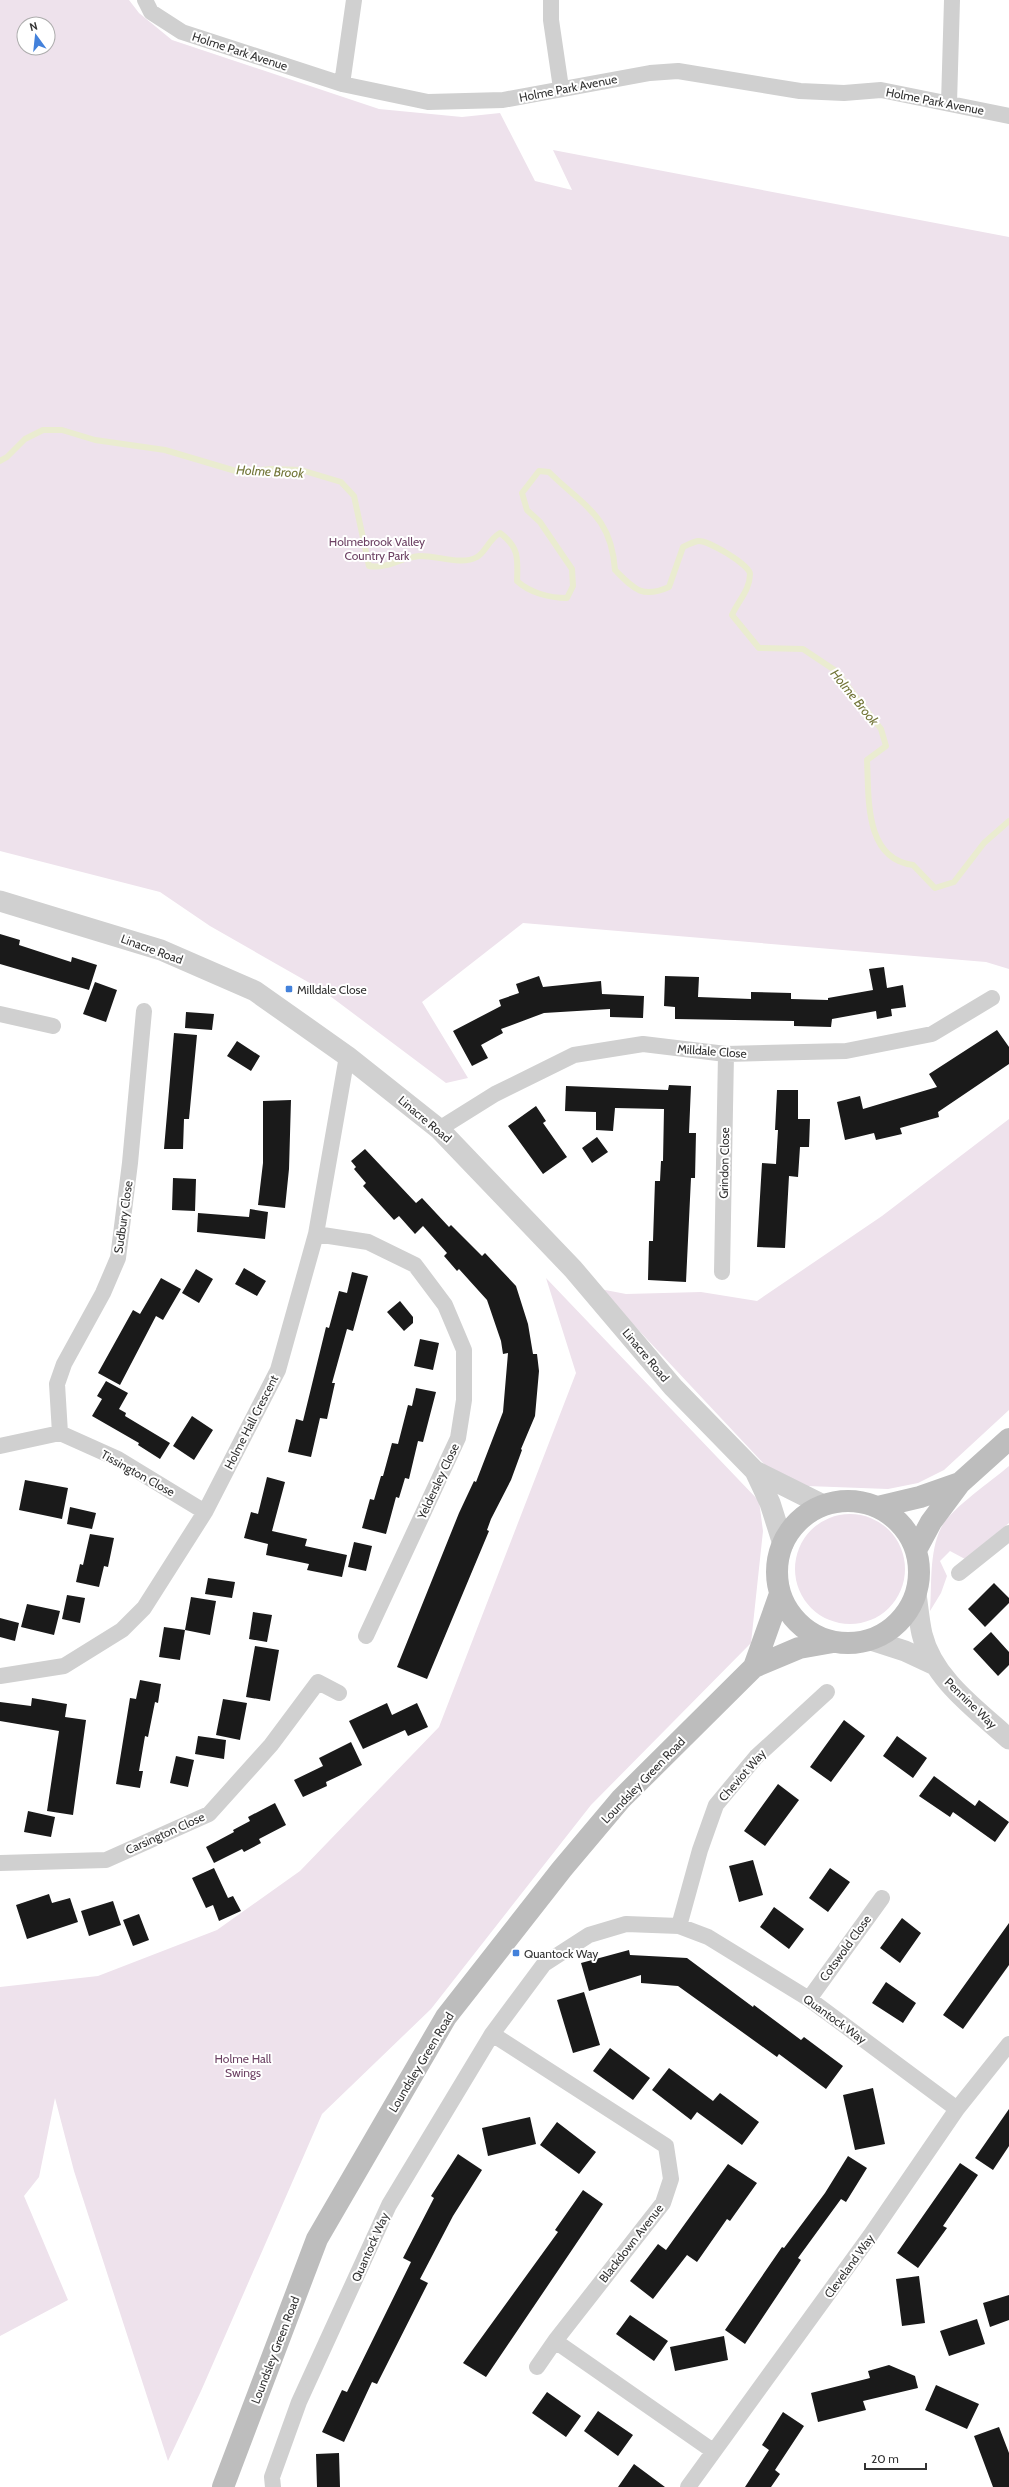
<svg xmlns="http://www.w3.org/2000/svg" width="1009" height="2487" font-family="Cabin,sans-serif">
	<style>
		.green { fill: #eee2ec; fill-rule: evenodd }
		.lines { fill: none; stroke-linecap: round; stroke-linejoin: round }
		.stream { stroke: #eaecd0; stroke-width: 6 }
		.building { fill: #1a1a1a }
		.minor { stroke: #d0d0d0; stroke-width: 16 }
		.tertiary { stroke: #d0d0d0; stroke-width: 21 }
		.secondary { stroke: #bdbdbd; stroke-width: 22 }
		.poi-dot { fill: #4381db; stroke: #fff; stroke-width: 1.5 }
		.labels { text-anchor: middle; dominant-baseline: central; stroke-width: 4; stroke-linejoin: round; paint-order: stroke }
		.street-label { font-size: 12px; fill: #333; stroke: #fff }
		.park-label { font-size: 12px; fill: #6d4264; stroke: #fff }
		.poi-label { font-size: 12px; fill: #333; stroke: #fff; text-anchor: start }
		.water-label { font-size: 13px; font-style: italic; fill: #74773a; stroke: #fff }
	</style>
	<rect width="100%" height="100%" fill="#fff"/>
	<path class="green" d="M0 0H129L139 13 172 40 379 109 462 117 500 113 535 181 572 190 553 150 1009 237V969L986 962 523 923 422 1002 468 1078 446 1083 322 990 210 926 160 892 0 851ZM24 24H48V48H24Z
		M1009 1119V1410L944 1470 918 1483 888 1489 807 1486 765 1465 600 1289 626 1294 701 1292 757 1301 882 1216Z
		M546 1278 759 1501 763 1531 751 1643 591 1805 431 2009 322 2114 201 2391 168 2461 74 2171 55 2098 39 2177 24 2196 68 2300 0 2336V1987L98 1976 217 1930 300 1871 439 1727 576 1373Z
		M1009 1466V1523L965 1559 950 1551 940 1561 947 1576 941 1593 930 1611C932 1585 929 1552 941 1528 950 1509 992 1481 1009 1466Z
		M795 1569a55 55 0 1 1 110 0a55 55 0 1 1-110 0Z"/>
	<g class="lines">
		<path class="stream" d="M0 461 7 457 25 439 43 430H62L95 440 165 450 239 472 272 469 301 470 341 482 354 496 369 566C388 569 399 558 419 556 436 555 461 566 477 557 486 552 488 540 500 533 519 547 518 558 517 581 530 593 550 598 567 598L573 586 572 569 540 522 527 510 522 493 539 471 549 472C584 507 611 515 615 570 634 589 642 599 669 587L683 547C687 545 693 542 698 541 708 540 750 565 750 574 750 590 738 601 732 615L759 648 803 649 836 671 881 729 886 746 867 760C869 797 864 859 913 865L935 888 954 882 984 843 1009 821"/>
	</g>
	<path class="building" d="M0 934 20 940 19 945 71 962 72 957 97 965 89 990 0 964Z
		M884 967 887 988 903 985 906 1007 891 1009 892 1016 877 1019 876 1011 832 1019 831 1027 794 1026V1021L675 1019V1007L664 1006 665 976 699 977 698 997 751 999V992L791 993V999L828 1000V998L873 990 869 969Z
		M539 976 543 987 601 981 602 994 644 996 643 1018 610 1017V1009L544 1013 501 1029 503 1033 481 1045 488 1058 472 1066 453 1031 501 1006 499 1000 519 993 516 984Z
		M95 982 117 990 106 1022 83 1014Z
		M186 1012 214 1014 212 1030 185 1028Z
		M997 1030 1009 1047V1064L938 1112 939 1117 900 1128 902 1134 876 1140 874 1133 845 1140 837 1102 860 1096 863 1109 937 1087 929 1074Z
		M174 1033 197 1035 189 1119H184L183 1149H164Z
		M237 1041 260 1056 251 1071 227 1056Z
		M669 1085 691 1086 689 1133H696L695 1178H691L686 1282 648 1280 649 1241H653L655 1181H660L661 1161H663L664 1109 615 1108 613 1131 596 1130V1112L565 1111 566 1086 668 1090Z
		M777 1090H798V1119H810L809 1147H800L798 1177 789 1176 785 1248 757 1247 762 1163 776 1164 778 1130H775Z
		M291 1100 289 1169 285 1208 258 1205 263 1163V1101Z
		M536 1106 546 1121 543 1123 567 1157 543 1174 508 1126Z
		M597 1137 608 1152 592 1163 582 1148Z
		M365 1149 416 1203 422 1198 449 1227 451 1225 482 1256 485 1253 516 1286 528 1324 533 1354H537L539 1371 535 1416 521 1449 522 1450 511 1480 491 1519 487 1530 489 1531 427 1679 397 1667 459 1513 474 1481 476 1482 503 1412 508 1353 503 1354 501 1341 487 1300 459 1269 457 1271 444 1256 447 1253 423 1226 415 1234 399 1216 394 1220 363 1186 366 1183 354 1169 356 1167 351 1161Z
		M173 1178 196 1179 195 1211 172 1210Z
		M250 1209 268 1212 265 1239 197 1232 198 1213 249 1217Z
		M244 1268 266 1281 257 1296 235 1284Z
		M196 1269 213 1279 199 1303 182 1293Z
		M352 1272 368 1276 353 1331 347 1329 332 1383H335L327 1419 320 1418 311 1457 288 1452 296 1419 303 1421 326 1327 329 1328 339 1291 347 1293Z
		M161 1278 181 1289 163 1320 156 1316 120 1385 98 1373 133 1310 140 1314Z
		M400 1301 413 1317V1323L404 1331 387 1312Z
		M420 1339 439 1343 433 1370 414 1366Z
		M106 1381 128 1393 119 1409 126 1413 125 1416 170 1443 160 1459 138 1445 139 1443 92 1416 102 1399 97 1396Z
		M416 1388 436 1392 423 1442 418 1441 409 1479 405 1478 399 1498 396 1497 386 1534 362 1528 370 1499 374 1500 381 1476H383L392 1443 398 1444 408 1405 412 1406Z
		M192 1416 213 1430 194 1460 173 1446Z
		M267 1477 285 1482 272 1531 307 1539 305 1546 347 1555 342 1577 307 1570 309 1564 266 1555 268 1544 244 1538 251 1512 258 1514Z
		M25 1480 68 1488 62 1519 19 1510Z
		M70 1507 96 1513 92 1529 67 1524Z
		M90 1534 114 1538 108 1567 104 1566 99 1587 76 1582 80 1564 83 1565Z
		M354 1542 372 1546 366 1571 348 1567Z
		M208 1578 235 1582 232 1598 205 1594Z
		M994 1583 1009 1598V1603L985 1627 968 1609Z
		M67 1595 85 1598 80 1623 62 1619Z
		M191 1597 216 1601 210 1635 185 1630Z
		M27 1604 60 1611 54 1635 21 1627Z
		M253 1612 272 1615 267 1642 249 1639Z
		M0 1618 19 1623 15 1641 0 1637Z
		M164 1627 185 1630 180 1660 159 1657Z
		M991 1632 1009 1652V1665L998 1676 973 1649Z
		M255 1646 279 1650 270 1701 246 1697Z
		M140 1680 161 1684 158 1703 155 1702 148 1737 145 1736 139 1771H143L140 1788 116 1784 130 1698 136 1699Z
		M32 1698 67 1704 65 1717 86 1720 73 1815 47 1811 59 1731 0 1721V1702L31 1706Z
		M223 1699 247 1703 240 1740 216 1735Z
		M387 1703 392 1715 417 1703 428 1727 408 1736 405 1730 363 1749 349 1721Z
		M844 1720 865 1736 831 1782 810 1767Z
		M198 1736 226 1740 224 1759 195 1754Z
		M897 1736 927 1758 913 1778 883 1756Z
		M351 1742 362 1765 326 1782 327 1786 303 1797 294 1780 323 1766 319 1758Z
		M176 1756 194 1760 188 1787 170 1783Z
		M934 1776 975 1806 979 1800 1009 1822 995 1842 953 1812 950 1817 919 1796Z
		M778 1784 799 1800 765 1846 744 1831Z
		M275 1803 286 1825 259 1839 261 1843 244 1852 242 1849 214 1863 206 1847 234 1832 233 1830 250 1821 248 1817Z
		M28 1811 55 1817 51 1837 24 1832Z
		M753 1860 763 1895 739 1902 729 1866Z
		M214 1868 228 1898 233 1896 241 1911 219 1921 213 1905 206 1908 192 1878Z
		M830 1868 850 1882 828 1912 809 1898Z
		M49 1894 52 1903 70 1898 78 1922 27 1939 16 1905Z
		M113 1901 121 1925 89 1936 81 1911Z
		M774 1907 804 1929 789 1949 760 1927Z
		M139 1914 149 1940 133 1946 123 1920Z
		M902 1918 921 1933 900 1963 880 1948Z
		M1009 1923V1965L963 2029 943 2015Z
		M629 1950 630 1955 687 1958 753 2007 754 2005 801 2040 804 2037 843 2066 826 2089 779 2054 777 2057 678 1986 641 1983V1975L589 1991 581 1963Z
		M886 1982 916 2003 903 2023 872 2003Z
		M584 1992 600 2045 573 2053 557 2000Z
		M610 2048 650 2078 633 2100 593 2071Z
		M669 2068 713 2101 720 2093 759 2122 742 2145 697 2112 691 2120 652 2090Z
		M873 2088 885 2144 855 2150 843 2095Z
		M1009 2109V2146L993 2170 975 2158Z
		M530 2117 536 2144 488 2156 482 2128Z
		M557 2122 596 2152 579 2174 540 2145Z
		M458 2154 482 2170 453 2216 420 2279 428 2283 377 2384 372 2382 344 2442 322 2432 342 2390 347 2392 411 2262 403 2258 434 2198 431 2196Z
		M848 2156 867 2168 846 2202 841 2199 798 2258 801 2260 745 2344 725 2330 782 2247 784 2248 825 2193Z
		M960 2163 978 2175 943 2226 947 2228 918 2268 897 2253Z
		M728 2164 757 2183 730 2221 727 2219 697 2262 687 2255 653 2299 630 2281 658 2244 666 2250Z
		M583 2190 603 2204 486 2377 463 2363 558 2232 555 2230Z
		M919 2276 925 2323 902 2326 896 2279Z
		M1009 2295V2320L990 2327 983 2303Z
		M630 2315 668 2341 654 2361 616 2334Z
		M977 2319 985 2344 949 2356 940 2331Z
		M724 2336 728 2360 675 2371 670 2347Z
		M889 2365 915 2376 918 2388 863 2401 866 2410 818 2422 811 2393 870 2378 868 2371Z
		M936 2385 979 2404 967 2429 925 2410Z
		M547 2392 581 2416 566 2437 532 2413Z
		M598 2411 633 2435 618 2456 584 2431Z
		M783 2412 804 2426 775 2470 780 2474 771 2487H745L769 2450 762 2445Z
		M999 2427 1009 2453V2487H993L974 2436Z
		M339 2453 340 2487H317L316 2454Z
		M634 2464 665 2487H618Z"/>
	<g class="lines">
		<path class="minor" d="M145 0 151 12 182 32 342 84 428 102 503 100 650 73 678 71 800 91 844 93 881 90 1009 116
			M551 0V20L561 88
			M342 84 354 0
			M949 103 952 0
			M0 1014 53 1026
			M439 1129 495 1094 574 1055 643 1044 726 1054 846 1051 932 1034 992 998
			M316 1234 368 1242 415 1265 445 1305 464 1350V1400L458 1438 366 1636
			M722 1272 726 1054
			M60 1433 57 1384 64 1364 103 1293 118 1258 130 1163 144 1011
			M0 1446 60 1433 118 1459 205 1512
			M959 1573 1009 1533
			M0 1676 64 1666 122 1630 144 1608 205 1512 278 1370 316 1234 347 1056
			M0 1863 106 1860 209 1814 271 1745 318 1682 339 1693
			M679 1926 700 1850 716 1805 756 1757 827 1692
			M809 1999 882 1898
			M492 2034 666 2146 671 2179 663 2203 555 2341 713 2451
			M537 2367 555 2341
			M273 2487 272 2477 299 2402 389 2205 492 2034 544 1964 589 1935 626 1924 679 1926 708 1937 809 1999 957 2109
			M688 2487 870 2236 957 2109 1009 2044"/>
		<path class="tertiary" d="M0 901 161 950 255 991 347 1056 439 1129 573 1269 673 1387 755 1471 823 1505
			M755 1471 770 1503 783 1544
			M916 1594C918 1607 919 1621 922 1634 933 1679 976 1709 1009 1739
			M871 1640 905 1651 935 1665"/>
		<path class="secondary" d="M777 1572a71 71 0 1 1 142 0a71 71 0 1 1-142 0Z
			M878 1507 920 1497 960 1483
			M916 1550 931 1522 960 1483 1009 1439
			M754 1667 780 1594
			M223 2487 317 2239 446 2017 562 1869 621 1799 754 1667 799 1648 833 1642"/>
	</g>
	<g class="poi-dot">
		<rect x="285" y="985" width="8" height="8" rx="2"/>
		<rect x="512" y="1949" width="8" height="8" rx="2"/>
	</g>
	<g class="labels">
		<g class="street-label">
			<text transform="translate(240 51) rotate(18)">Holme Park Avenue</text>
			<text transform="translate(568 88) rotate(-11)">Holme Park Avenue</text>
			<text transform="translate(935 101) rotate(11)">Holme Park Avenue</text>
			<text transform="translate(152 949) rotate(20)">Linacre Road</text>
			<text transform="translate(712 1051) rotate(4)">Milldale Close</text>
			<text transform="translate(425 1119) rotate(40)">Linacre Road</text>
			<text transform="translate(724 1163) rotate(-89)">Grindon Close</text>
			<text transform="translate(123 1217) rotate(-82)">Sudbury Close</text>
			<text transform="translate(646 1355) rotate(50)">Linacre Road</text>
			<text transform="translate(251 1422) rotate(-63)">Holme Hall Crescent</text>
			<text transform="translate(138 1473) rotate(29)">Tissington Close</text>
			<text transform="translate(438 1481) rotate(-65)">Yeldersley Close</text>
			<text transform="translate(971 1703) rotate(44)">Pennine Way</text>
			<text transform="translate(742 1775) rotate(-49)">Cheviot Way</text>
			<text transform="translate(643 1780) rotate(-46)">Loundsley Green Road</text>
			<text transform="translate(165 1833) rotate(-24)">Carsington Close</text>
			<text transform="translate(845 1948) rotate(-54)">Cotswold Close</text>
			<text transform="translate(835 2019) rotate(36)">Quantock Way</text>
			<text transform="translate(421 2062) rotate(-59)">Loundsley Green Road</text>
			<text transform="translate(631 2243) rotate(-52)">Blackdown Avenue</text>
			<text transform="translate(370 2247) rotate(-66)">Quantock Way</text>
			<text transform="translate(849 2266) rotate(-54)">Cleveland Way</text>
			<text transform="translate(275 2350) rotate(-69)">Loundsley Green Road</text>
		</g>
		<g class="park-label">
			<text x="377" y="541">Holmebrook Valley<tspan x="377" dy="14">Country Park</tspan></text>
			<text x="243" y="2058">Holme Hall<tspan x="243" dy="14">Swings</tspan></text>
		</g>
		<g class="poi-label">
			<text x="297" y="989">Milldale Close</text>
			<text x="524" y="1953">Quantock Way</text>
		</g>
		<g class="water-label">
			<text transform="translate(270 471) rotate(3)">Holme Brook</text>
			<text transform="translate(855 697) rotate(51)">Holme Brook</text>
		</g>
	</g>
	<g transform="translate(36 36) rotate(345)"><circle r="19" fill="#ffffff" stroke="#adadad"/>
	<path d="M0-3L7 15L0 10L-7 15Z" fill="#4381db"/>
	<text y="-6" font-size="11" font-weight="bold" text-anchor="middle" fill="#333333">N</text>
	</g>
	<path d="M865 2463v6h61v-6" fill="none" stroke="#333333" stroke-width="2"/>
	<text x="871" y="2463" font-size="12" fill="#333333" stroke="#ffffff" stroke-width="3" paint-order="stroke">20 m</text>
</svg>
